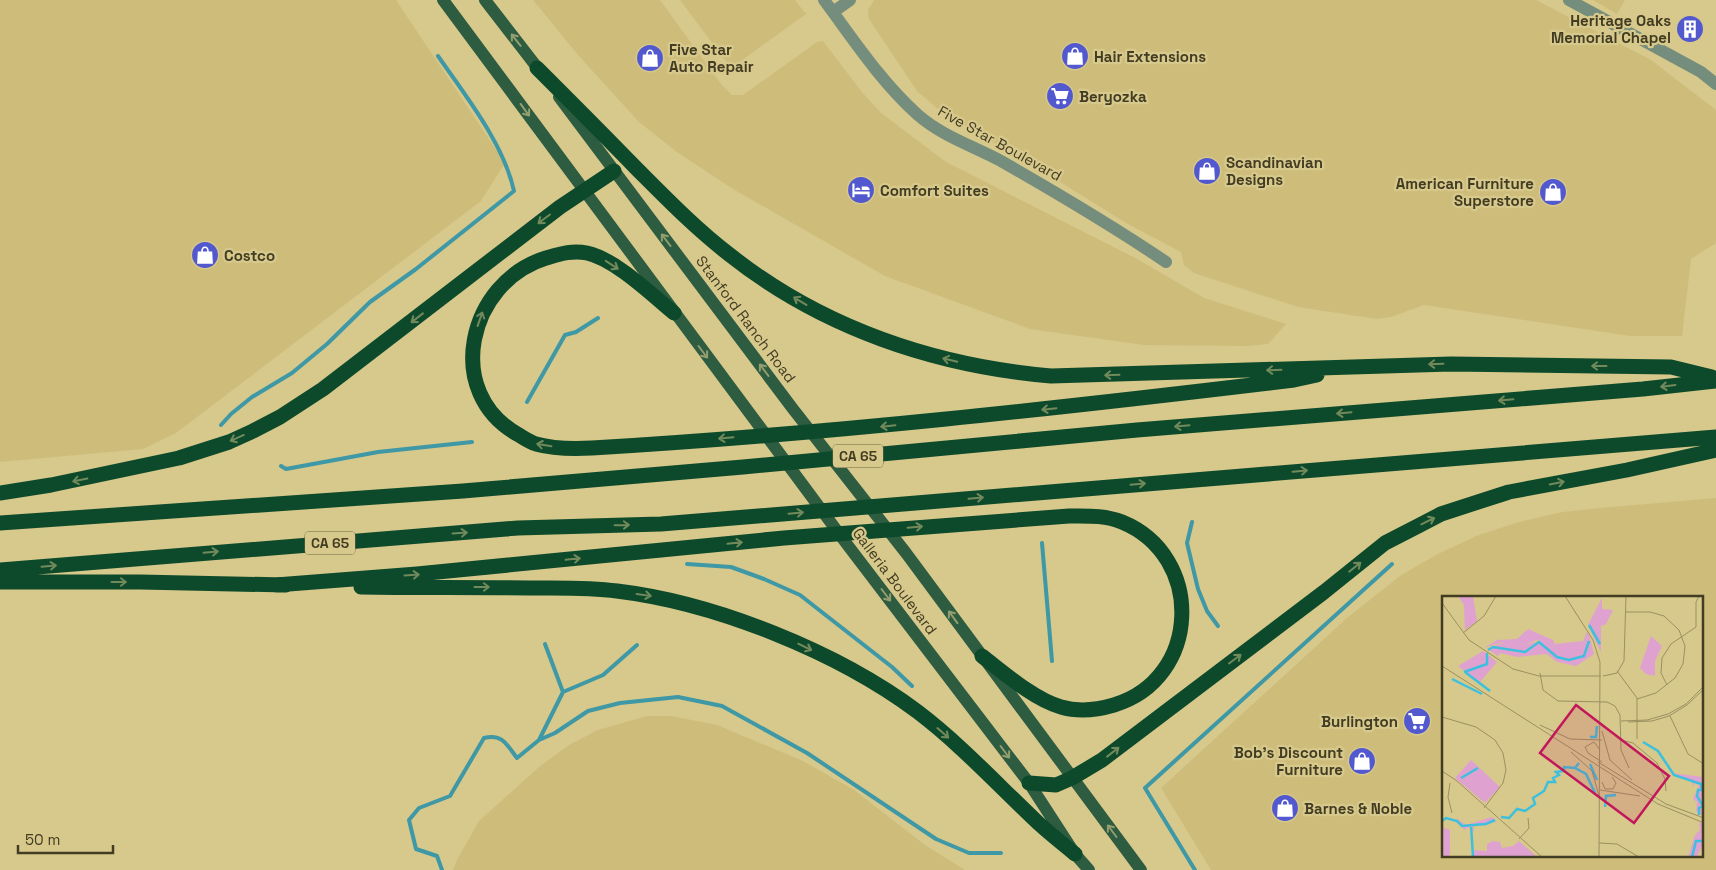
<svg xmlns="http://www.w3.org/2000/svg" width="1716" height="870" font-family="'Space Grotesk',sans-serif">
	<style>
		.built { fill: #cebd7a; fill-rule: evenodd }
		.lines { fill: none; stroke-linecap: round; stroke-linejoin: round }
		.stream { stroke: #3e98a5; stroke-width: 4 }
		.minor { stroke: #758d7d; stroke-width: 12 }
		.major { stroke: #2e5c40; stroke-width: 12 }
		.highway { stroke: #0d4a2b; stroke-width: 15 }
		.oneway { stroke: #939d6d }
		.oneway2 { stroke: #72895b }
		.labels { text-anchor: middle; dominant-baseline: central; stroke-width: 4.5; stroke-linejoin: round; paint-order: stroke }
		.shield { fill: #d7c88b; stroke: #6f6642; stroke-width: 1 }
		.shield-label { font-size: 14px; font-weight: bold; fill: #423c23 }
		.poi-label { font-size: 15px; font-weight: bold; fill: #423c23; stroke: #d7c88b; text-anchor: start }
		.street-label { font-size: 15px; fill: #423c23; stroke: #d7c88b }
		.inset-river { fill: none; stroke: #3dc0dd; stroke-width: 2.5 }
		.inset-road { fill: none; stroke: #9b9061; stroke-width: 1 }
		.view { fill: #c2185b; fill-opacity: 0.15; stroke: #c2185b; stroke-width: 2.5 }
		.inset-edge { fill: none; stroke: #423c23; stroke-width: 2.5 }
	</style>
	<rect width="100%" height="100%" fill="#d7c88b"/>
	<path class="built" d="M0 0H396L505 163 481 201 176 433 143 449 0 462Z
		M533 0H660L721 84 732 95H743L817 42 823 41 861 91 881 113 946 162 1139 260 1204 298 1286 324 1268 344 1248 346 1144 345 1030 329 885 276 733 189 677 152 639 122 578 55Z
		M680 0H795L806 14 731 68Z
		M874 0H1536L1651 60 1716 110V243L1691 259 1682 336H1630L1424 305 1391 317 1377 319 1298 307 1194 273 1184 265 1181 252 1126 223 1033 165 944 114 917 91 869 19 868 10Z
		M1593 0H1625L1617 14Z
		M1716 498V870H1211L1161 788 1347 618 1400 576 1436 555 1476 536 1519 522 1563 512 1600 508ZM1444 598H1702V856H1444Z
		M647 716H671L717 725 803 761 854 790 925 845 965 870H453L457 860 479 821 539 767 569 745 598 730Z"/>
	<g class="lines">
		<path class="stream" d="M527 402 565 335 576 332 598 318
			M221 425 231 414 252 397 292 373 327 344 370 302 416 269 514 191C504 144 465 95 438 56
			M281 466 286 469 378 452 472 442
			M1192 522 1187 543 1198 589 1207 611 1218 626
			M1042 543 1052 661
			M687 564 731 567 764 579 800 595 892 667 912 686
			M563 692 603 675 637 645
			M539 740 555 733 588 711 620 703 678 697 722 706 807 753 936 839 969 853H1001
			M442 870 437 856 416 849 409 820 419 808 450 796 484 738C502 733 507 745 517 758L539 740 563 692 545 644
			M1195 870 1145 788 1392 564"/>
		<path class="minor" d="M824 0C853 39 881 82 918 115 942 136 973 146 1001 161 1057 193 1113 226 1166 262
			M1569 0 1701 72 1716 84
			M833 12 850 0"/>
		<path class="major" d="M443 0 846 543 1029 783 1075 854 1089 870
			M485 0 543 75
			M559 97 793 409 906 553 1141 870"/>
		<path class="highway" d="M537 68C570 101 603 134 636 168 666 198 696 229 730 255 822 328 935 366 1051 376L1451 364 1671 367 1712 377
			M674 313C651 294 615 259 587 253 572 250 560 254 546 258 468 282 442 393 519 435 524 438 530 442 536 444 554 449 574 449 592 448 827 434 1061 408 1294 380L1317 375
			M0 493 51 485 179 458 229 442 253 431 280 417 323 389 560 207 614 171
			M0 523 463 491 743 467 1137 430 1643 389 1716 381
			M0 570 518 528 661 524 1716 437
			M0 582H140L286 585
			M276 585 417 574 784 538 1069 516C1087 516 1105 515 1122 522 1205 556 1201 679 1114 705 1097 710 1078 712 1061 707 1035 700 1004 673 982 656
			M361 587C417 588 473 587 529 588 558 588 588 587 617 591 716 603 838 652 918 712 960 744 995 782 1033 818 1046 831 1061 842 1075 854
			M1029 783 1056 785 1072 778 1102 760 1324 592 1385 543 1420 525 1441 514 1509 492 1627 470 1716 450"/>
	</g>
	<defs><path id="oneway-shaft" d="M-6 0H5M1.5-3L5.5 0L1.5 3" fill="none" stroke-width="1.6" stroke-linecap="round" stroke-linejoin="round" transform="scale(1.25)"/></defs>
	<g class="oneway">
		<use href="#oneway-shaft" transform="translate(516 40) rotate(-128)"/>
		<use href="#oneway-shaft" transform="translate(525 110) rotate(54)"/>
		<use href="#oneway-shaft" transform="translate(666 240) rotate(-127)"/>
		<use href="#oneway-shaft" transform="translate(703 352) rotate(53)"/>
		<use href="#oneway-shaft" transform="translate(764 370) rotate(-127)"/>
		<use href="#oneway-shaft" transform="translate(886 595) rotate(53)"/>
		<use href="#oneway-shaft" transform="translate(953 617) rotate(-126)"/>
		<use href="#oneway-shaft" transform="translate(1005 752) rotate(53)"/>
		<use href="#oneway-shaft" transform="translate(1112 831) rotate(-127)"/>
	</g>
	<g class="oneway2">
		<use href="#oneway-shaft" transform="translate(544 219) rotate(143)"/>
		<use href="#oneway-shaft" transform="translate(612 265) rotate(33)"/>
		<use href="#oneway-shaft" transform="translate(800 301) rotate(-149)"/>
		<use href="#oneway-shaft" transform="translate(417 318) rotate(142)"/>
		<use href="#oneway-shaft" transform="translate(480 319) rotate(-71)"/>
		<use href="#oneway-shaft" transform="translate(950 360) rotate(-166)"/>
		<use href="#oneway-shaft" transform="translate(1436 364) rotate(178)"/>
		<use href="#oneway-shaft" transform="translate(1599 366) rotate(-180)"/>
		<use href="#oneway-shaft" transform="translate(1274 370) rotate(178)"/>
		<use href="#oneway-shaft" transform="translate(1112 375) rotate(178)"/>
		<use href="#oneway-shaft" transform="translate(1668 386) rotate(173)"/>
		<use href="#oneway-shaft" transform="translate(1506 400) rotate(175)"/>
		<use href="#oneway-shaft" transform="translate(1049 409) rotate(174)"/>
		<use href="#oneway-shaft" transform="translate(1344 413) rotate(175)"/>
		<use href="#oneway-shaft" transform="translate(888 426) rotate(174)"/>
		<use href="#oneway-shaft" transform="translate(1182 426) rotate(175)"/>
		<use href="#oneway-shaft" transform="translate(237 438) rotate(156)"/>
		<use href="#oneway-shaft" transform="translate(726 438) rotate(175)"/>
		<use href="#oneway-shaft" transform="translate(544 445) rotate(-171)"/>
		<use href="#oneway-shaft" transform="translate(1300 471) rotate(-5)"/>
		<use href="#oneway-shaft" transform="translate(80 480) rotate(169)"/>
		<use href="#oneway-shaft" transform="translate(1557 483) rotate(-11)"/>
		<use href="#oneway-shaft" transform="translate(1138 484) rotate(-5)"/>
		<use href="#oneway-shaft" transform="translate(976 498) rotate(-5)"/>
		<use href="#oneway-shaft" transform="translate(796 513) rotate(-5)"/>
		<use href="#oneway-shaft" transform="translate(1428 521) rotate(-26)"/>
		<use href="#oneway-shaft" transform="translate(622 525) rotate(-1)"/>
		<use href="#oneway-shaft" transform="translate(915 527) rotate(-5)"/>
		<use href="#oneway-shaft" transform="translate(460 533) rotate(-4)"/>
		<use href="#oneway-shaft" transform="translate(735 543) rotate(-6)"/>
		<use href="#oneway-shaft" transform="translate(211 552) rotate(-5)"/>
		<use href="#oneway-shaft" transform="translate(573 559) rotate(-6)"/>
		<use href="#oneway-shaft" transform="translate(49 566) rotate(-5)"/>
		<use href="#oneway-shaft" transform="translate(1355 567) rotate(-39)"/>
		<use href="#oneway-shaft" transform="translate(412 575) rotate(-4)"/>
		<use href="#oneway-shaft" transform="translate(119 582)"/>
		<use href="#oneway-shaft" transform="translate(482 587)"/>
		<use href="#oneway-shaft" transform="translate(644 595) rotate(8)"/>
		<use href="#oneway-shaft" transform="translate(805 647) rotate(26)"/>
		<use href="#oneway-shaft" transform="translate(1235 659) rotate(-37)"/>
		<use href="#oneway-shaft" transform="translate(943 733) rotate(41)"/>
		<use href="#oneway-shaft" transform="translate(1113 752) rotate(-38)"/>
	</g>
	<defs>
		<g id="building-disc" transform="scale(1.4375)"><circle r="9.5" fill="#5258ce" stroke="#d7c88b"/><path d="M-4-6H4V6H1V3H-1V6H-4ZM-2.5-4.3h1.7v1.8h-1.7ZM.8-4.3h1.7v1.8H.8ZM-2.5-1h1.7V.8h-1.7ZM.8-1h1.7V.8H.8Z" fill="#fff"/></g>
		<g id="shop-disc" transform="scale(1.4375)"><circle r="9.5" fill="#5258ce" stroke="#d7c88b"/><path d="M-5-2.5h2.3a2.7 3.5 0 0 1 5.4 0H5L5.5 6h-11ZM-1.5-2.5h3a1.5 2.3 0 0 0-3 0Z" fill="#fff"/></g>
		<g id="supermarket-disc" transform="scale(1.4375)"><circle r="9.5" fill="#5258ce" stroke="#d7c88b"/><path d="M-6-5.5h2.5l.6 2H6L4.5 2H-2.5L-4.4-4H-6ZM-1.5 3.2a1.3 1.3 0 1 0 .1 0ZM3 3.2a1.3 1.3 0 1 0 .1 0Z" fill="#fff"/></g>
		<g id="hotel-disc" transform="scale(1.4375)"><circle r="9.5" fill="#5258ce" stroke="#d7c88b"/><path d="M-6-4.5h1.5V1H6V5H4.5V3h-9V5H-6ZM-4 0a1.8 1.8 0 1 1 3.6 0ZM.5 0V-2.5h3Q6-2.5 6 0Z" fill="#fff"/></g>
	</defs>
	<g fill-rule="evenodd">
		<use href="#building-disc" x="1690" y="29"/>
		<use href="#shop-disc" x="1075" y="56"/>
		<use href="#shop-disc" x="650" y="58"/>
		<use href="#supermarket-disc" x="1060" y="96"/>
		<use href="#shop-disc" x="1207" y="171"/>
		<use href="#hotel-disc" x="861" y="190"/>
		<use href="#shop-disc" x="1553" y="192"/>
		<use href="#shop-disc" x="205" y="255"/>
		<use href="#supermarket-disc" x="1417" y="721"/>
		<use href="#shop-disc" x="1362" y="761"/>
		<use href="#shop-disc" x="1285" y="808"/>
	</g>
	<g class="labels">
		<g class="shield">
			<rect x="833" y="444.5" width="50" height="23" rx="4"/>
			<rect x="305" y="531.5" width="50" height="23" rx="4"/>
		</g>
		<g class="shield-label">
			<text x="858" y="456">CA 65</text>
			<text x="330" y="543">CA 65</text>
		</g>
		<g class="poi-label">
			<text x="1671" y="20" text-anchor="end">Heritage Oaks<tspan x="1671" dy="17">Memorial Chapel</tspan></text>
			<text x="669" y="49">Five Star<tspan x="669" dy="17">Auto Repair</tspan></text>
			<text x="1094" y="56">Hair Extensions</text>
			<text x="1079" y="96">Beryozka</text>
			<text x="1226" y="162">Scandinavian<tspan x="1226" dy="17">Designs</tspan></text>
			<text x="1534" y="183" text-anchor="end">American Furniture<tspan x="1534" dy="17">Superstore</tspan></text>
			<text x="880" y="190">Comfort Suites</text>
			<text x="224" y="255">Costco</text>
			<text x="1398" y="721" text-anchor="end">Burlington</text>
			<text x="1343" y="752" text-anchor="end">Bob's Discount<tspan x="1343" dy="17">Furniture</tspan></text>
			<text x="1304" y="808">Barnes &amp; Noble</text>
		</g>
		<g class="street-label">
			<text transform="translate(1000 143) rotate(29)">Five Star Boulevard</text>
			<text transform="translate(746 319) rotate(53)">Stanford Ranch Road</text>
			<text transform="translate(895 581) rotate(53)">Galleria Boulevard</text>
		</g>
	</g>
	<g transform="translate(1442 596)">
		<rect width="261" height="261" fill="#d7c88b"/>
		<path d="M29 164 58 191 43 207 13 182ZM0 231 8 234V259L3 261H0ZM51 245 58 246 60 252 71 250 77 245 95 261H32V254L45 255V248Z" fill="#dfa2d0"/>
		<path d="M160 2V13L171 14 164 28 159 30V56L146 29ZM147 38 152 58 134 70 115 66 105 58 75 61 58 57 56 60 45 53 65 45 83 48 102 45 113 52 141 49ZM41 55 55 66 38 86 16 70ZM230 177 261 181V220L254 215 255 206 251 203 257 189 253 187 251 191 250 185ZM50 221 54 226 31 229 32 236 27 231 22 234 14 222 24 229ZM257 226 261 228V248L255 261H246L253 239 258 234Z" fill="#dfa2d0"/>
		<path d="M16 0H31L35 25 23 34 22 9ZM86 33 111 44 113 48 141 45 145 36 147 38 141 49 126 52H113L96 44 83 48 61 46 42 52 55 44 75 43ZM209 40 220 50 213 65V80L204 78 198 72Z" fill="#dfa2d0"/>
		<path class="inset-river" d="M147 29 158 48M46 54 51 51 83 56 97 46 115 61 127 64 142 60 147 45M22 76 45 68V57M23 76 48 95M10 83 40 98M148 141H154L155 130M201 146 216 155 232 179 259 188 260 194H256L255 200 261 210 257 212V219M148 168 155 184M133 172 144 178 153 197M19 182 36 172M163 211 164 200 174 199M59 221 67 222 75 213 83 215 93 208 91 202 102 195 106 186H113L111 182 117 179 114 176 122 175V171L133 172 137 167M0 225 4 222 15 225 20 230 44 228 53 224M29 229 31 261M250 261 254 245H262"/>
		<path class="inset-road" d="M123 0 151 44 158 66 157 261M0 7 27 44 71 73 97 80H159M184 16H208L222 20 237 34 243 50 241 68 233 82 214 97 195 103M21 37 42 20 54 0M0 70 216 208 262 227M175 75 195 102V143M98 77 101 94 116 105 165 106 173 110 178 119 179 154 187 172M161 80 175 77 182 65 184 0M225 89 219 77 220 62 229 48 254 31V6L257 0M228 120 246 158 262 168M0 121 34 131 53 144 61 157 64 174 61 187 42 212M179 125 205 124 226 118 244 108 262 90M186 126 210 125 227 120 245 109 262 93M98 129 128 143 160 144M160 135 168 164 190 184M179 144 191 147 215 167 223 183 224 195M158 154 152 146 143 151 146 157 160 166M129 156 150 175 157 200M156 166 224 208 262 222M0 175 15 185 100 261M160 186 163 193H171L174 187 170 181M8 187 6 201 10 217M158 194 198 200M77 243 87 232 86 222M157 247 175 248 197 261"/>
		<path class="view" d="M134 109 227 180 192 227 98 157Z"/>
		<rect width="261" height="261" class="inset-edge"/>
	</g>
	<path d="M18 845v8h95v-8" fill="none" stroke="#423c23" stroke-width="2.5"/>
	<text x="25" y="845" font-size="15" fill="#423c23" stroke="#d7c88b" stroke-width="4" paint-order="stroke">50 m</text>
</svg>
